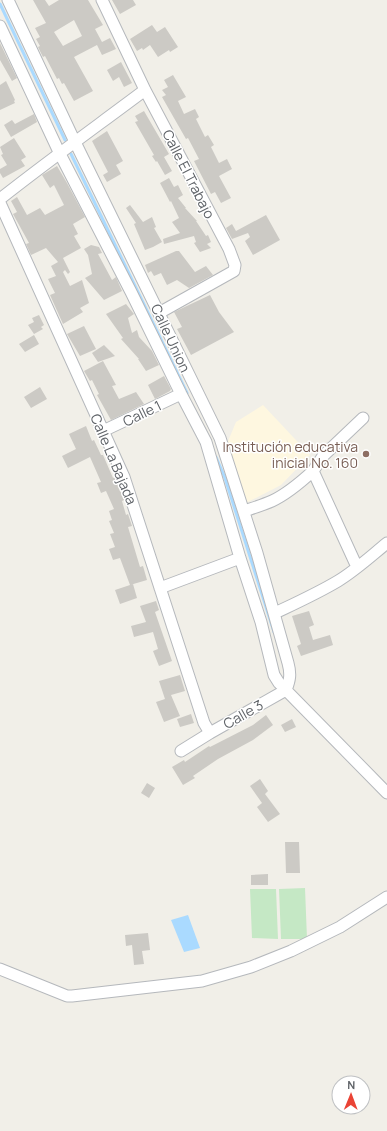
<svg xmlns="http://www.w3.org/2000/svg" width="387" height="1131" font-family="Manrope,sans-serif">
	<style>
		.commercial { fill: #fef7e0 }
		.green { fill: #c5e8c5 }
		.water { fill: #aadaff }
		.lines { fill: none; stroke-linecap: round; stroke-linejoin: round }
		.stream { stroke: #aadaff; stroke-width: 3 }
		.building { fill: #cccac5; fill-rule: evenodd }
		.street-casing { stroke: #b5b8bc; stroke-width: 13 }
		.street { stroke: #fff; stroke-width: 11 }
		.education-dot { fill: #8d6e63; stroke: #fff; stroke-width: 1.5 }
		.labels { text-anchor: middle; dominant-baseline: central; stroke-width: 3; stroke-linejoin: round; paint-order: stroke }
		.street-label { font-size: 14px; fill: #5f6368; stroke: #fff }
		.education-label { font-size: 14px; fill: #785e54; stroke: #fff; text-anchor: end }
	</style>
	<rect width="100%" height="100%" fill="#f1efe8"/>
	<path class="commercial" d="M263 405 310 455 281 485 246 503 226 446 236 422Z"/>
	<path class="green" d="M305 888 307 939H281L279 889Z
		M250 889H276L278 939 252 938Z"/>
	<path class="water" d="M188 915 200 948 184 952 171 920Z"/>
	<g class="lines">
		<path class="stream" d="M0 4 65 140
			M71 154 187 393
			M216 457 225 478 274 632"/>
	</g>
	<path class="building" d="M33 0H45L49 6 59 0H88L103 25 95 29 102 42 110 38 116 49 102 55 97 45 74 57 93 91 74 101 64 83 62 84 59 78 57 79 45 56 43 57 38 47 40 46 36 39 40 37 35 28 46 23ZM74 20 82 36 63 46 54 32Z
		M112 0H133L136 5 120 14Z
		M152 25 157 32 165 27 178 47 170 52 169 50 158 57 150 45 143 50 142 48 137 51 130 39Z
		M0 43 17 78 12 81 0 60Z
		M121 62 132 83 124 87 119 77 113 81 107 70Z
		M173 75 186 97 178 101 184 114 195 109 199 117 196 119 205 137 208 135 214 145 211 147 219 163 227 159 232 169 219 176 231 198 221 203 215 192 211 194 194 161 199 159 188 138 186 139 162 97 166 95 162 90 168 87 164 80Z
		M6 81 15 100 14 101 15 103 0 110V85Z
		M144 111 169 154 164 157 172 171 165 175 157 161 156 162 152 156 154 155 135 122 138 121 135 116Z
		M34 114 37 122 11 137 4 125 12 120 15 124Z
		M107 131 123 161 116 165 121 174 107 182 103 175 108 172 92 141Z
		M14 138 26 157 21 160 25 166 3 178 0 173V169L7 165 1 155 3 154 0 147Z
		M57 166 67 183 85 217 73 224 78 234 74 236 81 248 63 258 70 272 68 274 65 270 63 272 70 286 82 280 89 303 80 308 83 312 63 324 50 295 55 293 48 279 56 276 51 266 58 262 46 248 31 255 26 244 29 243 13 214 17 212 11 201 17 197 27 215 40 208 45 215 64 205 54 185 50 188 42 175Z
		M169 178 174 187 178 185 183 195 178 198 186 208H185L197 221H196L206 236 208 235 211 242 207 244 211 248 200 252 194 243 196 242 194 236 164 244 163 239 180 233 172 222 179 218 171 201 170 202 160 183Z
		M130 205 143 222 152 217 156 227 154 228 162 242 153 247 145 250 134 224 136 223 126 208Z
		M266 215 280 240 253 255 245 241 250 237 248 233 232 239 226 228 232 224 236 231Z
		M91 245 99 247 102 253 98 254 112 280 116 277 122 291 104 300 85 278 92 274 88 255 84 249Z
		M176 251H179L195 272 206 266 213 275 189 288 177 280 167 285 161 273 154 276 151 271 148 273 145 265Z
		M210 295 219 312 234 332 191 355 177 329 182 327 174 312Z
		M126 304 134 314 128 318 132 333 137 330 139 337 152 351 159 365 146 371 138 359H139L121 339 123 338 106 314Z
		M39 315 44 325 41 327 43 329 34 334 28 325 34 322 32 318Z
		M84 326 96 349 80 356 67 334Z
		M34 335 39 344 25 352 19 344Z
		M104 345 115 356 98 362 92 353Z
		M103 361 116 385 112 386 119 399 136 392 144 404 111 420 97 395 99 394 92 380 90 381 84 371Z
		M164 376 171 389 170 391 155 399 148 385Z
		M40 387 47 399 31 408 24 397Z
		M86 426 92 441 94 440 101 455H103L113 478 115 477 124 500 122 501 126 515 128 514 132 526 128 527 140 567 143 566 147 580 130 585 120 558 113 560 109 549 115 547 110 534 114 533 109 521 112 520 109 511 114 509 106 491 101 493 97 483 101 482 90 457 68 468 62 456 76 449 69 434Z
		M133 584 137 598 120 604 115 590Z
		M156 601 159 610 155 612 172 661 159 666 153 651 158 649 153 632 134 637 131 626 146 622 140 606Z
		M309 611 314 625 309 627 313 640 330 635 333 645 301 656 297 646 301 644 292 616Z
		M180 675 185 691 171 695 180 716 164 722 156 702 165 699 159 681Z
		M191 714 194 723 180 727 177 719Z
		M266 715 273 725 253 740 218 759 193 776 195 778 183 785 172 767 184 760 185 762 209 746 210 747 253 725Z
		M292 719 296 727 285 732 281 725Z
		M260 779 268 791 265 794 280 814 268 822 257 807 262 803 250 786Z
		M147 783 155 788 149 798 141 793Z
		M285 842H299L300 873H286Z
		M268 874V885H251V875Z
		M148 933 150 950 142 951 144 964 134 965 132 945 126 946 125 935Z"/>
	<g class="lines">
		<g class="street-casing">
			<path id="street" d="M8 0 75 142 220 438 257 553 288 663C291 674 290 680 286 690
				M102 0 145 90 229 249 235 265 234 271 159 313
				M0 26 59 152 131 292 181 394 206 442 240 558 261 622 274 675 279 683 387 793
				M0 199C48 161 97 126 145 90
				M0 203 124 477 204 723 210 733 286 690
				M103 431 181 394
				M244 511C253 508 263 505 272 501 287 494 301 482 313 471
				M357 567 313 471 323 456 363 418
				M160 588 240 558
				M275 613C296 603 318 593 338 581 356 570 371 556 387 543
				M181 751 210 733
				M0 969 67 996H72L202 981 251 967 291 951 340 927 387 897"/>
		</g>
		<use href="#street" class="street"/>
	</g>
	<circle class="education-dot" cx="366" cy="454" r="4"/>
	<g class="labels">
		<g class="street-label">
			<text transform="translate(189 174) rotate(63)">Calle El Trabajo</text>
			<text transform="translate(171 338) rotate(65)">Calle Union</text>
			<text transform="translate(142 413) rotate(-26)">Calle 1</text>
			<text transform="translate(114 459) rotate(67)">Calle La Bajada</text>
			<text transform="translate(243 714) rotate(-30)">Calle 3</text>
		</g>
		<g class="education-label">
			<text x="358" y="446">Institución educativa<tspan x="358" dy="16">inicial No. 160</tspan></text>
		</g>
	</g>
	<g transform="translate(351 1095) rotate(1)"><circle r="19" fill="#ffffff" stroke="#bfc1c3"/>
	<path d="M0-3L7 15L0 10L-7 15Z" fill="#ea4335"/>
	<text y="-6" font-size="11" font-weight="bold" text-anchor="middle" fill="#5f6368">N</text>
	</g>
</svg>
